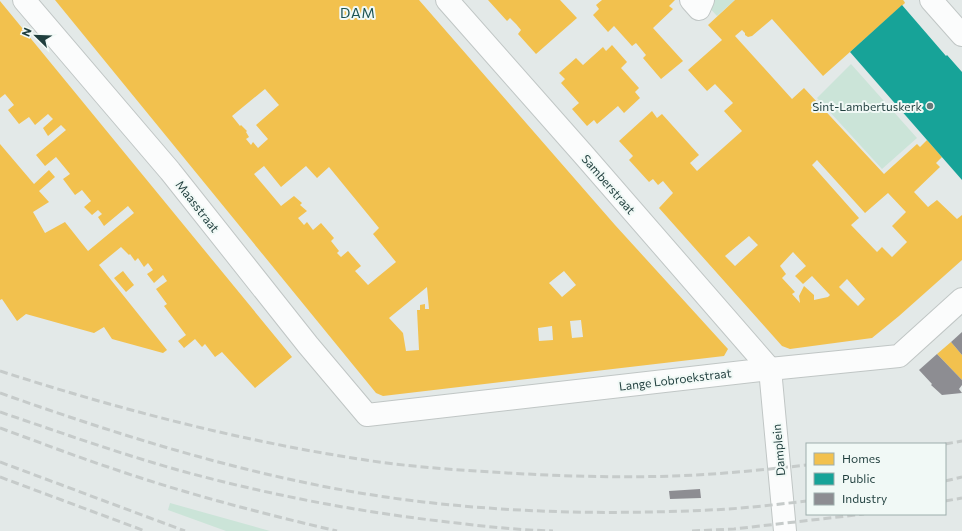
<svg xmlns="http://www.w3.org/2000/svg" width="962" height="531" font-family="Commissioner,sans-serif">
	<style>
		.green { fill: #cbe4d8 }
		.homes { fill: #f2c14e; fill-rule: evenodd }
		.public { fill: #17a398 }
		.industry { fill: #8d8d92 }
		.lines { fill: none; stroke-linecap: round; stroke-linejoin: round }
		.minor-casing { stroke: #c0c6c5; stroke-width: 24 }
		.tertiary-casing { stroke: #c0c6c5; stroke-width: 24 }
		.minor { stroke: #fbfcfc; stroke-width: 22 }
		.tertiary { stroke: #fbfcfc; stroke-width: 22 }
		.rail { stroke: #c6cbca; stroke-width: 3; stroke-dasharray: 8 4; stroke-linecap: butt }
		.poi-dot { fill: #647a79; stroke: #f1f9f6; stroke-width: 1.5 }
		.labels { text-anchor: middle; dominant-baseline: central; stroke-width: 4; stroke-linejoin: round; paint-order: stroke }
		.poi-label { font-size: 12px; fill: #1f3e3d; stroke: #f1f9f6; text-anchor: end }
		.street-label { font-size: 12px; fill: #1f3e3d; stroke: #f1f9f6 }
		.quarter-label { font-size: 14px; letter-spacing: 1px; fill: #1a5251; stroke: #f1f9f6 }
	</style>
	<rect width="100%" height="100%" fill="#e3e9e8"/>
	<path class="green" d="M710 0H735L717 16 706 4Z
		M851 64 917 138 882 169 817 98Z
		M170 503 270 531H226L168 510Z"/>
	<path class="homes" d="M55 0H419L615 225 728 349 724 356 383 396 376 393ZM265 89 279 105 256 125 268 139 258 148 253 142 251 145 246 139 249 137 246 132 247 131 241 125 240 126 232 116ZM264 166 281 187 306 166 317 178 329 167 379 228 373 234 396 262 368 285 355 271 361 266 348 251 341 257 337 253 339 251 331 241 334 238 321 223 313 230 307 222 304 225 298 218 307 211 300 205 302 203 294 196 281 206 254 174ZM564 271 576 285 562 297 549 283ZM427 287 429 309H425V304L420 305V310H417L419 350 406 351 403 333 389 318ZM581 320 583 337 572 338 570 321ZM552 326 553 340 539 341 538 328Z
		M488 0H560L577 18 536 54 518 34 521 30 516 24 510 18 507 21Z
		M602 0H675L669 6 673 9 653 28 683 61 661 79 643 58 646 55 636 43 632 46 614 26 608 32 593 15 599 9 596 5Z
		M735 0H903L904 1 905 3 823 76 772 19 752 36 748 37 745 35V33L742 30 735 36 792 99 804 88 884 174 917 144 920 147 927 140 942 157 936 163 940 167 914 192 928 207 937 200 957 219 962 215V260L899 316 872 338 790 349 782 346 659 208 673 193 663 181 658 185 653 179 649 182 629 160 633 156 619 141 652 111 657 118 662 114 699 155 690 163 697 171 742 131 724 111 733 103 715 84 707 91 688 70 722 40 708 25ZM817 160 865 213 888 193 906 212 892 226 907 242 892 257 882 247 877 252 851 225 859 218 812 165ZM749 236 758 245 735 266 725 256ZM793 252 806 266 795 276 803 284 812 276 830 295 828 297 814 300V295L804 286 799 296 800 303 792 294 795 292 782 278 786 274 780 266ZM847 279 865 299 858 306 839 287Z
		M0 1 292 357 255 388 222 352 215 357 205 344 202 347 195 339 184 348 178 341 186 335 164 306 167 304 156 289 167 281 163 275 154 283 147 274 153 270 148 263 144 267 138 258 135 261 130 254 129 255 121 247 99 265 167 350 163 353 112 339 104 327 94 333 26 314 17 321 2 299 0 300V144L34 184 49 170 55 177 39 191 49 202 33 212 45 233 65 222 88 251 134 213 128 206 104 226 98 217 102 214 98 210 92 215 84 207 91 201 82 190 75 195 63 179 70 174 56 157 45 166 36 155 66 130 61 125 48 136 43 128 53 119 48 114 35 125 29 117 19 124 8 110 14 105 5 94 0 98Z
		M612 45 627 62 621 68 639 88 635 92 640 98 624 113 618 106 597 124 594 120 587 126 572 109 579 103 561 83 565 79 559 73 576 58 583 65 603 47 606 51Z
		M123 271 134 285 126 292 114 278Z
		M951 342 962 355V380L937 354Z"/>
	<path class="public" d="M902 5 946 56 947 55 962 72V180L850 52Z"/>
	<path class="industry" d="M962 332V355L951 342Z
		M937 354 962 380V385L959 389 962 393 942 395 931 385 932 384 919 370Z
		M700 489 701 498 670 499 669 491Z"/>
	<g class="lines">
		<g class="minor-casing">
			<path id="minor" d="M24 0 170 171 308 345 367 415 770 369
				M447 0 583 154 770 369
				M691 0 699 9 703 0
				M931 0 962 35"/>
		</g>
		<g class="tertiary-casing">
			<path id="tertiary" d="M785 531 770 369 899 356 962 299"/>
		</g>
		<use href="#minor" class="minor"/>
		<use href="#tertiary" class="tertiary"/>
		<path class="rail" d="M0 371C118 409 237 440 359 459 408 467 458 470 507 473 579 477 652 479 725 473 752 471 780 468 807 465
			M0 393C116 434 233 471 354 492 477 513 604 516 729 509 755 507 781 504 807 501
			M0 412C59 432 118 453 178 470 269 495 363 513 457 523 489 527 521 530 553 531
			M0 428C36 441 72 455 108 467 183 493 260 513 337 531
			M945 444 962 441
			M0 462 185 531
			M0 477 145 531
			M945 481 962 477
			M945 501 962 498
			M692 531 734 529 864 514"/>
	</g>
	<circle class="poi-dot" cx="930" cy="106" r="4"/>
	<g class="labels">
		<g class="poi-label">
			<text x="922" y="106">Sint-Lambertuskerk</text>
		</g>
		<g class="street-label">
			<text transform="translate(609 184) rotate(49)">Samberstraat</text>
			<text transform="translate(198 206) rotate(52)">Maasstraat</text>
			<text transform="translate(675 379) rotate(-7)">Lange Lobroekstraat</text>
			<text transform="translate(778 450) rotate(-95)">Damplein</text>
		</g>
		<g class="quarter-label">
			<text x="358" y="12">DAM</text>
		</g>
	</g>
	<rect x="806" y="443" width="140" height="72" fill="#f1f9f6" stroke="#9daeac"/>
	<rect x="814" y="453" width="20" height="12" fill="#f2c14e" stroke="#9daeac"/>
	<text x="842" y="463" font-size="12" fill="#1f3e3d">Homes</text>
	<rect x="814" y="473" width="20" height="12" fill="#17a398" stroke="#9daeac"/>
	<text x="842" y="483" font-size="12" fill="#1f3e3d">Public</text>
	<rect x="814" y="493" width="20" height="12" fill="#8d8d92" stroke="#9daeac"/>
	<text x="842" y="503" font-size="12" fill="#1f3e3d">Industry</text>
	<g transform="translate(36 36) rotate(293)" stroke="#f1f9f6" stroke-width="3" paint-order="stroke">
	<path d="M0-3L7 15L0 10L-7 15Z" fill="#1f3e3d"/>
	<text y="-6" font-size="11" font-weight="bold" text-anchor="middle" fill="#1f3e3d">N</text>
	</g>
</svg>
